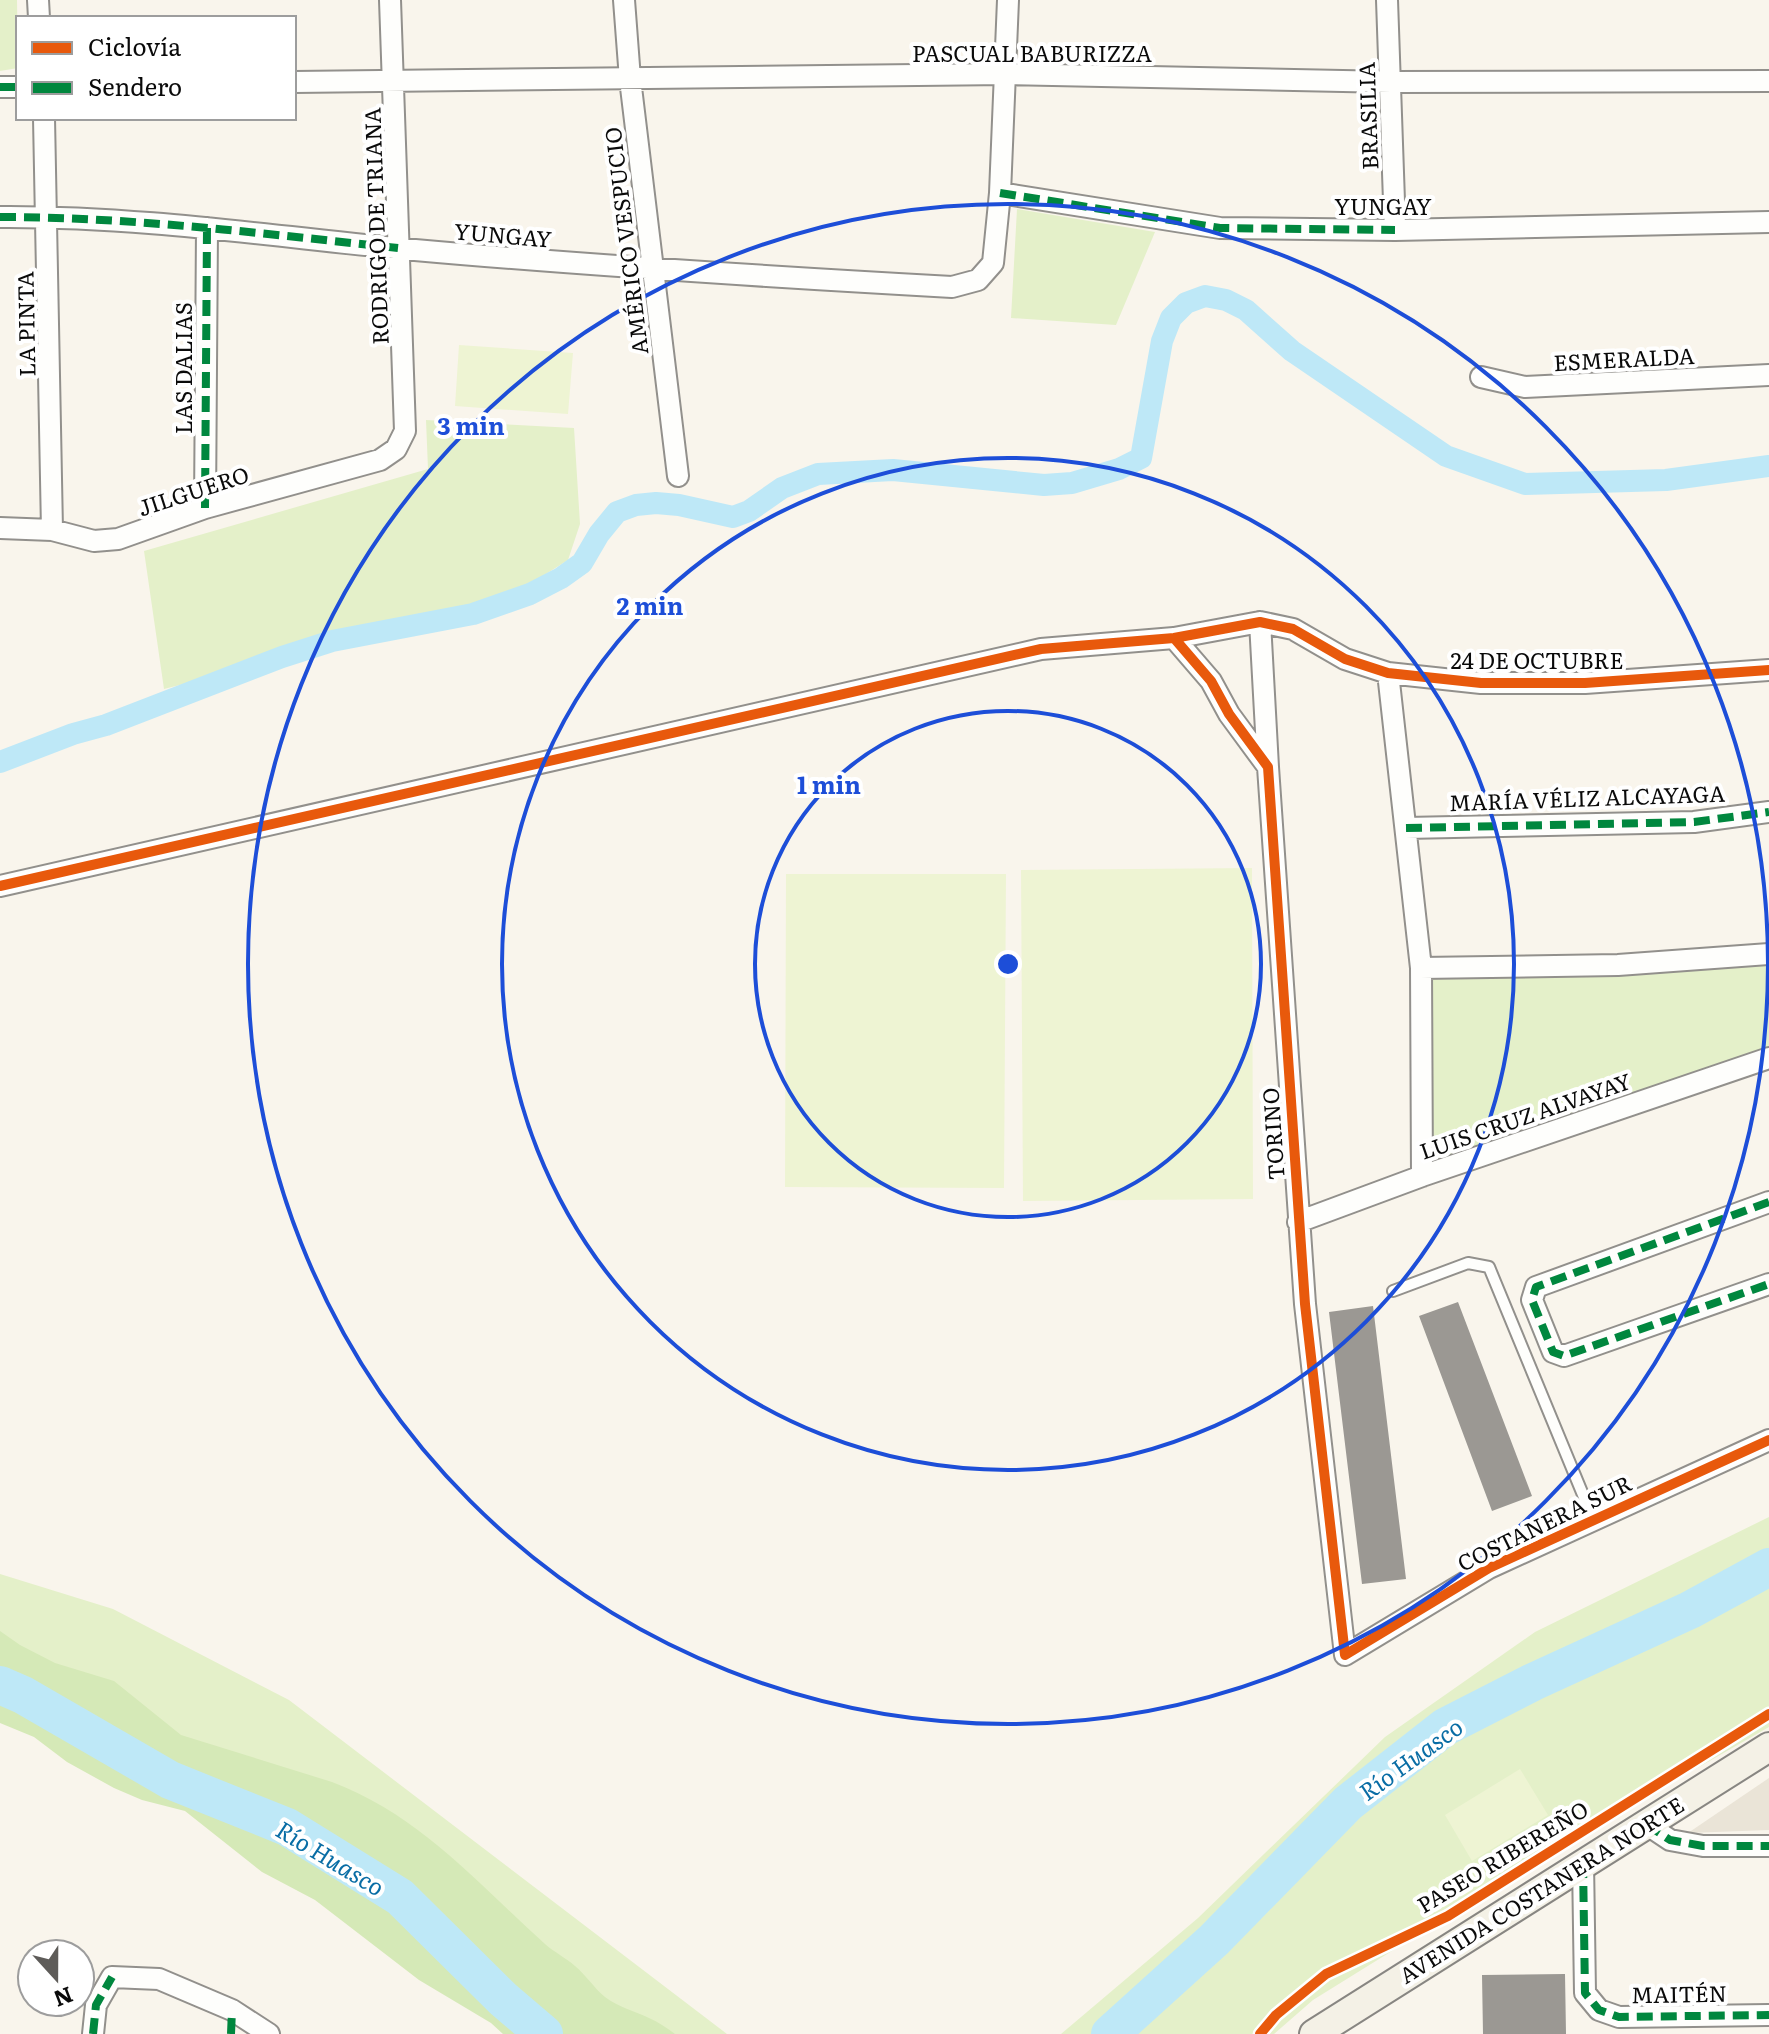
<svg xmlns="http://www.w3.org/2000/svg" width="1769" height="2034" font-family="Literata,serif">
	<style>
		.green { fill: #e4f0c9 }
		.forest { fill: #d5e9b7 }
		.pitch { fill: #eef4d3 }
		.plaza { fill: #eae4d7 }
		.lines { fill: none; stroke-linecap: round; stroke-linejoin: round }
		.canal { stroke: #bee8f7; stroke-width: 22 }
		.river { stroke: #bee8f7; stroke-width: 38 }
		.building { fill: #9b9893 }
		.service-casing { stroke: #92908c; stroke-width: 14 }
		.minor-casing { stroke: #92908c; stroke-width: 24 }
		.secondary-casing { stroke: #888682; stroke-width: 32 }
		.service { stroke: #fefefc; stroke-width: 10 }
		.minor { stroke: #fefefc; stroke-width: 20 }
		.secondary { stroke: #f4f1e6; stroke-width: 28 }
		.quiet { stroke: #00873e; stroke-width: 8; stroke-dasharray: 16 8; stroke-linecap: butt }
		.cycleway-casing { stroke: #fff; stroke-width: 15 }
		.cycleway { stroke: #e8590c; stroke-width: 10 }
		.ring { fill: none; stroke: #1d4ed8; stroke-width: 4 }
		.labels { text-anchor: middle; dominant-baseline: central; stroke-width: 8; stroke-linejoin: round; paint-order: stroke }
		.street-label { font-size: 22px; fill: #0a0a0a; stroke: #fff }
		.water-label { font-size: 24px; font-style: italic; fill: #096da5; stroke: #fff }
		.centre { fill: #1d4ed8; stroke: #fff; stroke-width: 4 }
		.ring-label { font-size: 24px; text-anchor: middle; font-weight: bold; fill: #1d4ed8; stroke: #fff; stroke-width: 8; stroke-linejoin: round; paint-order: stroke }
	</style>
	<rect width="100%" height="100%" fill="#f9f5ec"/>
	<path class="green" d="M0 0H17L18 68 0 71Z
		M1017 209 1155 232 1116 325 1011 318Z
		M426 420 574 428 580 524 568 560 497 605 164 689 144 551 428 469Z
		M1769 957V1055L1426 1172 1424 971Z
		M1769 1517V1727L1566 1843 1313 2000 1274 2034H1061L1198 1918 1385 1737 1535 1632Z
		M0 1574 113 1609 289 1700 727 2034H579L0 1669Z"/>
	<path class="forest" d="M0 1631 20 1645 55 1663 114 1681 181 1735 332 1782C421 1816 476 1882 545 1944 554 1952 566 1958 575 1966 586 1975 594 1988 605 1997 618 2007 635 2011 649 2018 658 2022 667 2028 675 2034H503L491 2023 419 1980 315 1900 262 1872 185 1811 142 1800 114 1788 67 1762 34 1737 0 1723Z"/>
	<path class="pitch" d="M459 345 573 353 568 414 455 406Z
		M1252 868 1253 1199 1023 1201 1021 870Z
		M786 874H1006L1004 1188 785 1187Z
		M1520 1769 1548 1815 1472 1861 1445 1815Z"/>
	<path class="plaza" d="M1769 1778V1830L1688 1833Z"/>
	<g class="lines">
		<path class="canal" d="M0 762 73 734 106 725 282 657 332 641 473 614 530 594 561 578 582 563 599 534 617 512 636 505 656 503 679 505 733 517 749 511 782 488 818 474 893 470 1044 485 1072 483 1119 469 1141 458 1162 341 1171 318 1186 303 1205 296 1226 300 1246 310 1292 351 1446 456 1525 484 1666 480 1769 466"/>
		<path class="river" d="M0 1685 23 1695 170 1780 287 1827 400 1897 503 1999 544 2034
			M1110 2034 1214 1940 1348 1803 1445 1727 1533 1682 1690 1610 1769 1567"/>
	</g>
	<path class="building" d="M1458 1302 1532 1496 1492 1511 1419 1316Z
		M1373 1306 1406 1579 1362 1584 1329 1312Z
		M1565 1974 1566 2034H1483L1482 1975Z"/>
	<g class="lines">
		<g class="service-casing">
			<path id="service" d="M1393 1291 1468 1263 1489 1267 1593 1519"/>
		</g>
		<g class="minor-casing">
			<path id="minor" d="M38 0 39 18
				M624 0 630 79 678 476
				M1387 0 1395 230
				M294 82 1006 74 1391 82 1769 81
				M0 87H18
				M44 118 52 530
				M1000 193 1220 228 1395 230 1769 222
				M0 217C139 216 277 237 415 250 594 266 773 277 952 287L978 280 993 263 1000 193 1008 0
				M1481 377 1525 387 1769 375
				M205 508 207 228
				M0 528 52 530 94 541 118 539 205 508 380 460 396 449 405 431 390 0
				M1260 622 1268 767
				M1174 638 1211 681 1229 714 1268 767 1305 1304 1345 1655 1489 1568 1769 1440
				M1388 673 1421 968 1422 1176
				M1406 828 1694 822 1769 812
				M0 886 1041 649 1174 638 1260 622 1293 629 1345 659 1388 673 1481 683H1585L1769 670
				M1421 968 1618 965 1769 954
				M1769 1202 1536 1287 1532 1300 1553 1352 1564 1356 1769 1284
				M1298 1222 1422 1176 1769 1058
				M1646 1824 1670 1840 1703 1846H1769
				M1583 1862 1585 1993 1599 2010 1619 2017 1769 2015
				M93 2034 96 2005 112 1977 159 1979 232 2010 269 2034"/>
		</g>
		<g class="secondary-casing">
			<path id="secondary" d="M1314 2034 1769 1747"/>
		</g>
		<use href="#service" class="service"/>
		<use href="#minor" class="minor"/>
		<use href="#secondary" class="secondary"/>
		<path class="quiet" d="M0 87H18
			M1000 193 1220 228 1395 230
			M0 217C133 217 266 234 398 248
			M205 508 207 228
			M1406 828 1694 822 1769 812
			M1769 1202 1536 1287 1532 1300 1553 1352 1564 1356 1769 1284
			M1646 1824 1670 1840 1703 1846H1769
			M1583 1862 1585 1993 1599 2010 1619 2017 1769 2015
			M93 2034 96 2005 112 1977
			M231 2034 232 2010"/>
		<g class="cycleway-casing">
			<path id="cycleway" d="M1174 638 1211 681 1229 714 1268 767 1305 1304 1345 1655 1489 1568 1769 1440
				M0 886 1041 649 1174 638 1260 622 1293 629 1345 659 1388 673 1481 683H1585L1769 670
				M1260 2034 1276 2015 1326 1974 1448 1916 1769 1714"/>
		</g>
		<use href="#cycleway" class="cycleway"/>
	</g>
	<g class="ring">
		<circle cx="1008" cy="964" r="253"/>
		<circle cx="1008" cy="964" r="506"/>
		<circle cx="1008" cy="964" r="760"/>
	</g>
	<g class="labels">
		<g class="street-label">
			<text x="1032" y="52">PASCUAL BABURIZZA</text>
			<text transform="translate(1367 116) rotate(-92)">BRASILIA</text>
			<text x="1383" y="205">YUNGAY</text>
			<text transform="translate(375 226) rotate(-92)">RODRIGO DE TRIANA</text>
			<text transform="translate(503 234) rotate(5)">YUNGAY</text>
			<text transform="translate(625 241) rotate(-97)">AMÉRICO VESPUCIO</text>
			<text transform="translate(25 324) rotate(-91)">LA PINTA</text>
			<text transform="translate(1624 358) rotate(-3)">ESMERALDA</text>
			<text transform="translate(182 368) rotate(-90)">LAS DALIAS</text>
			<text transform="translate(193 490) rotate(-18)">JILGUERO</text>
			<text x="1537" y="659">24 DE OCTUBRE</text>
			<text transform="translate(1587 797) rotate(-2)">MARÍA VÉLIZ ALCAYAGA</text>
			<text transform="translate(1525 1115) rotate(-19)">LUIS CRUZ ALVAYAY</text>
			<text transform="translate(1272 1134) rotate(-94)">TORINO</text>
			<text transform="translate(1544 1522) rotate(-26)">COSTANERA SUR</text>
			<text transform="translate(1502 1856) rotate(-31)">PASEO RIBEREÑO</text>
			<text transform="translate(1541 1889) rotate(-32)">AVENIDA COSTANERA NORTE</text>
			<text transform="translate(1679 1993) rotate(-1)">MAITÉN</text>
		</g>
		<g class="water-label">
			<text transform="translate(1410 1758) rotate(-36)">Río Huasco</text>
			<text transform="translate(331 1857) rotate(31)">Río Huasco</text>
		</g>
	</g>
	<circle cx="1008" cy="964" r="12" class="centre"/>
	<g class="ring-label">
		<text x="471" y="435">3 min</text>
		<text x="650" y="615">2 min</text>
		<text x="829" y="794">1 min</text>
	</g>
	<rect x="16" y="16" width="280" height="104" fill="#ffffff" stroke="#9d9d9d" stroke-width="2"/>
	<rect x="32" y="42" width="40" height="12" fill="#e8590c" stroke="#9d9d9d" stroke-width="2"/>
	<text x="88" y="56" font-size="24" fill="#0a0a0a">Ciclovía</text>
	<rect x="32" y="82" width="40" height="12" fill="#00873e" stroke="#9d9d9d" stroke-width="2"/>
	<text x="88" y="96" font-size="24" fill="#0a0a0a">Sendero</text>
	<g transform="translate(56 1978) rotate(159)"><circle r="38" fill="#ffffff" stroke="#9d9d9d" stroke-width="2"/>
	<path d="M0-6L14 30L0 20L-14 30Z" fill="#5e5c59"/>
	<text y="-12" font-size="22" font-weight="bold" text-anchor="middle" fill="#0a0a0a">N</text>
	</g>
</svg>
